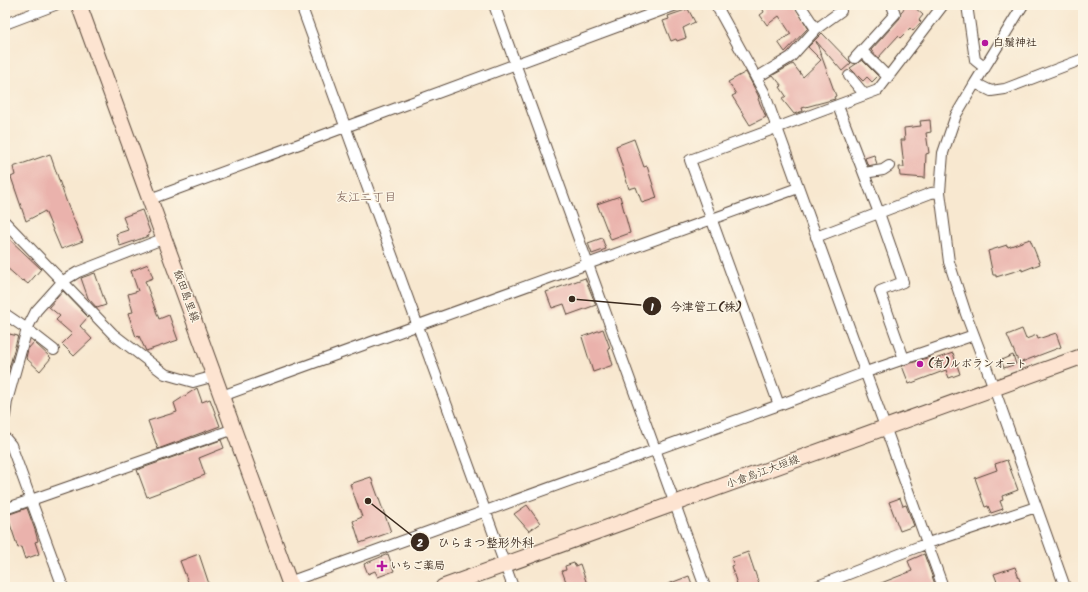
<svg xmlns="http://www.w3.org/2000/svg" width="1088" height="592" font-family="Kalam,'Klee One',sans-serif">
	<style>
		.building { fill: #eab2ac }
		.lines { fill: none; stroke-linecap: round; stroke-linejoin: round }
		.street-casing { stroke: #574639; stroke-width: 12 }
		.secondary-casing { stroke: #574639; stroke-width: 17 }
		.street { stroke: #fff; stroke-width: 10 }
		.secondary { stroke: #fde4d1; stroke-width: 15 }
		.poi-dot { fill: #b5179e; stroke: #fcf5e5; stroke-width: 1.5 }
		.labels { text-anchor: middle; dominant-baseline: central; stroke-width: 3; stroke-linejoin: round; paint-order: stroke }
		.poi-label { font-size: 11px; font-weight: bold; fill: #3b2a1e; stroke: #fcf5e5; text-anchor: start }
		.street-label { font-size: 11px; fill: #3b2a1e; stroke: #fcf5e5 }
		.neighbourhood-label { font-size: 12px; fill: #785a50; stroke: #fcf5e5 }
		.leader { fill: none; stroke: #3b2a1e; stroke-width: 1.5 }
		.callout-dot { fill: #3b2a1e; stroke: #fcf5e5; stroke-width: 1.5 }
		.mark-label { font-size: 12px; text-anchor: middle; font-weight: bold; fill: #fff }
		.callout-label { font-size: 12px; text-anchor: middle; font-weight: bold; fill: #3b2a1e; stroke: #fcf5e5; stroke-width: 3; stroke-linejoin: round; paint-order: stroke }
	</style>
	<rect width="100%" height="100%" fill="#fcf5e5"/>
	<filter id="ink" filterUnits="userSpaceOnUse"><feTurbulence type="fractalNoise" baseFrequency=".025" numOctaves="2"/><feDisplacementMap in="SourceGraphic" scale="8" xChannelSelector="R" yChannelSelector="G"/><feConvolveMatrix kernelMatrix="1 2 1 2 8 2 1 2 1" color-interpolation-filters="sRGB"/></filter>
	<filter id="wash" filterUnits="userSpaceOnUse"><feTurbulence type="fractalNoise" baseFrequency=".012" numOctaves="4" result="noise"/><feDisplacementMap in="SourceGraphic" scale="16" xChannelSelector="R" yChannelSelector="G"/><feGaussianBlur stdDeviation="0.9" result="paint"/><feColorMatrix in="noise" values="0 0 0 0 0 0 0 0 0 0 0 0 0 0 0 0 0 1.4 0 .05"/><feComposite in="paint" operator="in"/></filter>
	<g filter="url(#wash)">
		<rect width="100%" height="100%" fill="#f8e8d0"/>
		<g id="blocks">
			<path class="building" d="M761 5H794L808 28 785 52 778 42 791 34 779 16 767 25 760 15 764 12Z
				M907 5H912L923 15 919 20 921 22 913 31 910 28 900 38 898 36 878 58 871 50 900 18 901 12Z
				M688 9 695 22 683 28 686 38 677 41 676 39 671 41 663 21 669 19 668 16Z
				M822 33 851 63 842 71 816 41 836 96 834 97 835 99 802 108 803 111 794 114 782 99 786 96 780 87 782 86 773 75 793 64 803 77 821 60 808 47Z
				M862 60 878 76 872 82 867 77 863 81 850 68Z
				M746 72 758 95 759 98 758 99 766 117 750 125 732 96 736 94 728 82Z
				M930 120 931 132 926 133 929 153 926 154 925 178 900 176 899 167H904L901 140H905L904 128 921 126 920 121Z
				M634 139 644 167 647 166 657 198 642 203 636 187 629 189 616 146Z
				M50 154 68 206 83 241 61 249 45 211 26 221 11 177 15 175 13 167Z
				M874 155 877 164 868 166 865 158Z
				M620 196 630 233 611 240 597 204Z
				M142 210 150 232 148 233 149 236 120 246 116 234 128 230 123 217Z
				M5 235 41 269 28 284 23 280 22 281 5 266Z
				M602 238 606 249 592 254 588 243Z
				M1030 239 1040 264 1022 271V269L996 277V275H993L988 251 1007 245 1008 247Z
				M148 264 153 278 145 281 159 319 169 315 178 340 146 351 139 336 136 337 128 313 133 312 128 294 138 291 131 271Z
				M95 273 106 305 97 308 88 298 81 278Z
				M585 278 596 305 568 315 564 304 552 308 546 292Z
				M63 291 88 317 80 326 92 339 74 356 62 344 72 334 56 320 60 316 49 307Z
				M603 329 610 348 608 349 613 365 593 372 582 337Z
				M1022 329 1026 339 1037 335 1038 339 1056 333 1061 347 1019 363 1007 335Z
				M5 333 18 336 8 372H5Z
				M34 342 51 358 40 371 26 358 28 349Z
				M953 353 960 374 949 378 946 370 909 384 902 366 930 357 932 360Z
				M1013 355 1016 364 1004 368 1001 360Z
				M197 388 202 402 210 399 220 426 158 449 148 421 177 412 174 403Z
				M221 440 224 448 199 458 205 475 147 497 137 470Z
				M1007 460 1018 490 1002 496 1003 500 1000 501 1003 509 991 513 988 506 985 507 975 478 997 470 995 464Z
				M371 477 391 532 360 543 353 521 362 517 350 484Z
				M900 498 903 506 906 505 914 526 900 531 889 502Z
				M527 505 540 523 529 531 514 514Z
				M27 508 35 530 38 541 35 542 39 554 25 559 21 547 18 548 7 515Z
				M748 552 760 587H738L731 566 734 565 731 558Z
				M199 554 210 587H190L180 561Z
				M388 554 394 571 378 577 375 571 368 574 364 564Z
				M924 554 936 587H871L912 571 908 561Z
				M574 563 575 566 580 564 588 587H568L562 571 566 570 565 566Z
				M1015 567 1022 587H999L994 574Z
				M689 576 693 587H663V586Z"/>
		</g>
	</g>
	<g filter="url(#ink)">
		<use href="#blocks" fill-opacity="0" stroke="#574639" stroke-width="1"/>
		<g class="lines">
			<g class="street-casing">
				<path id="street" d="M301 5 513 587
					M494 5 705 587
					M716 5 764 92 943 587
					M967 5 975 60 985 68
					M5 24 55 5
					M816 29 841 11
					M862 51 888 77
					M855 58 895 14 892 5
					M849 76 865 95
					M756 78 791 57 816 29 800 5
					M975 83 1023 5
					M838 106 879 213 903 282 880 291 904 359
					M864 173 883 170 889 166
					M150 199 676 5
					M5 222 113 334 165 374 193 382 215 376
					M816 237 931 193 940 192
					M5 314 27 329 54 350
					M222 396 798 188
					M779 405 690 160 878 90 943 5
					M5 416 7 401 27 329 36 311 63 281 78 272 165 238
					M5 438 11 445 31 500 5 509
					M289 582 779 405 866 372 974 335
					M63 587 31 500 234 429
					M815 587 928 543 1036 507
					M1065 587 994 388 966 314 949 262 940 192 943 153 956 115 975 83 991 91 1005 89 1083 59"/>
			</g>
			<g class="secondary-casing">
				<path id="secondary" d="M79 5 291 587
					M443 587 1083 356"/>
			</g>
			<use href="#street" class="street"/>
			<use href="#secondary" class="secondary"/>
		</g>
	</g>
	<g class="poi-dot">
		<circle cx="985" cy="43" r="4"/>
		<circle cx="920" cy="364" r="4"/>
		<path d="M380 560h4v4h4v4h-4v4h-4v-4h-4v-4h4z"/>
	</g>
	<g class="labels">
		<g class="poi-label">
			<text x="993" y="43">白鬚神社</text>
			<text x="928" y="364">(有)ルボランオート</text>
			<text x="390" y="566">いちご薬局</text>
		</g>
		<g class="street-label">
			<text transform="translate(186 296) rotate(70)">飯田島里線</text>
			<text transform="translate(763 472) rotate(-20)">小倉烏江大垣線</text>
		</g>
		<g class="neighbourhood-label">
			<text x="366" y="197">友江二丁目</text>
		</g>
	</g>
	<path class="leader" d="M572 299L652 306M368 501L420 542"/>
	<g class="callout-dot">
		<circle cx="572" cy="299" r="4"/>
		<circle cx="368" cy="501" r="4"/>
		<circle cx="652" cy="306" r="10"/>
		<circle cx="420" cy="542" r="10"/>
	</g>
	<g class="mark-label">
		<text x="652" y="311">1</text>
		<text x="420" y="547">2</text>
	</g>
	<g class="callout-label">
		<text x="706" y="311">今津管工(株)</text>
		<text x="486" y="547">ひらまつ整形外科</text>
	</g>
	<rect width="1088" height="592" fill="none" stroke="#fcf5e5" stroke-width="20"/>
</svg>
